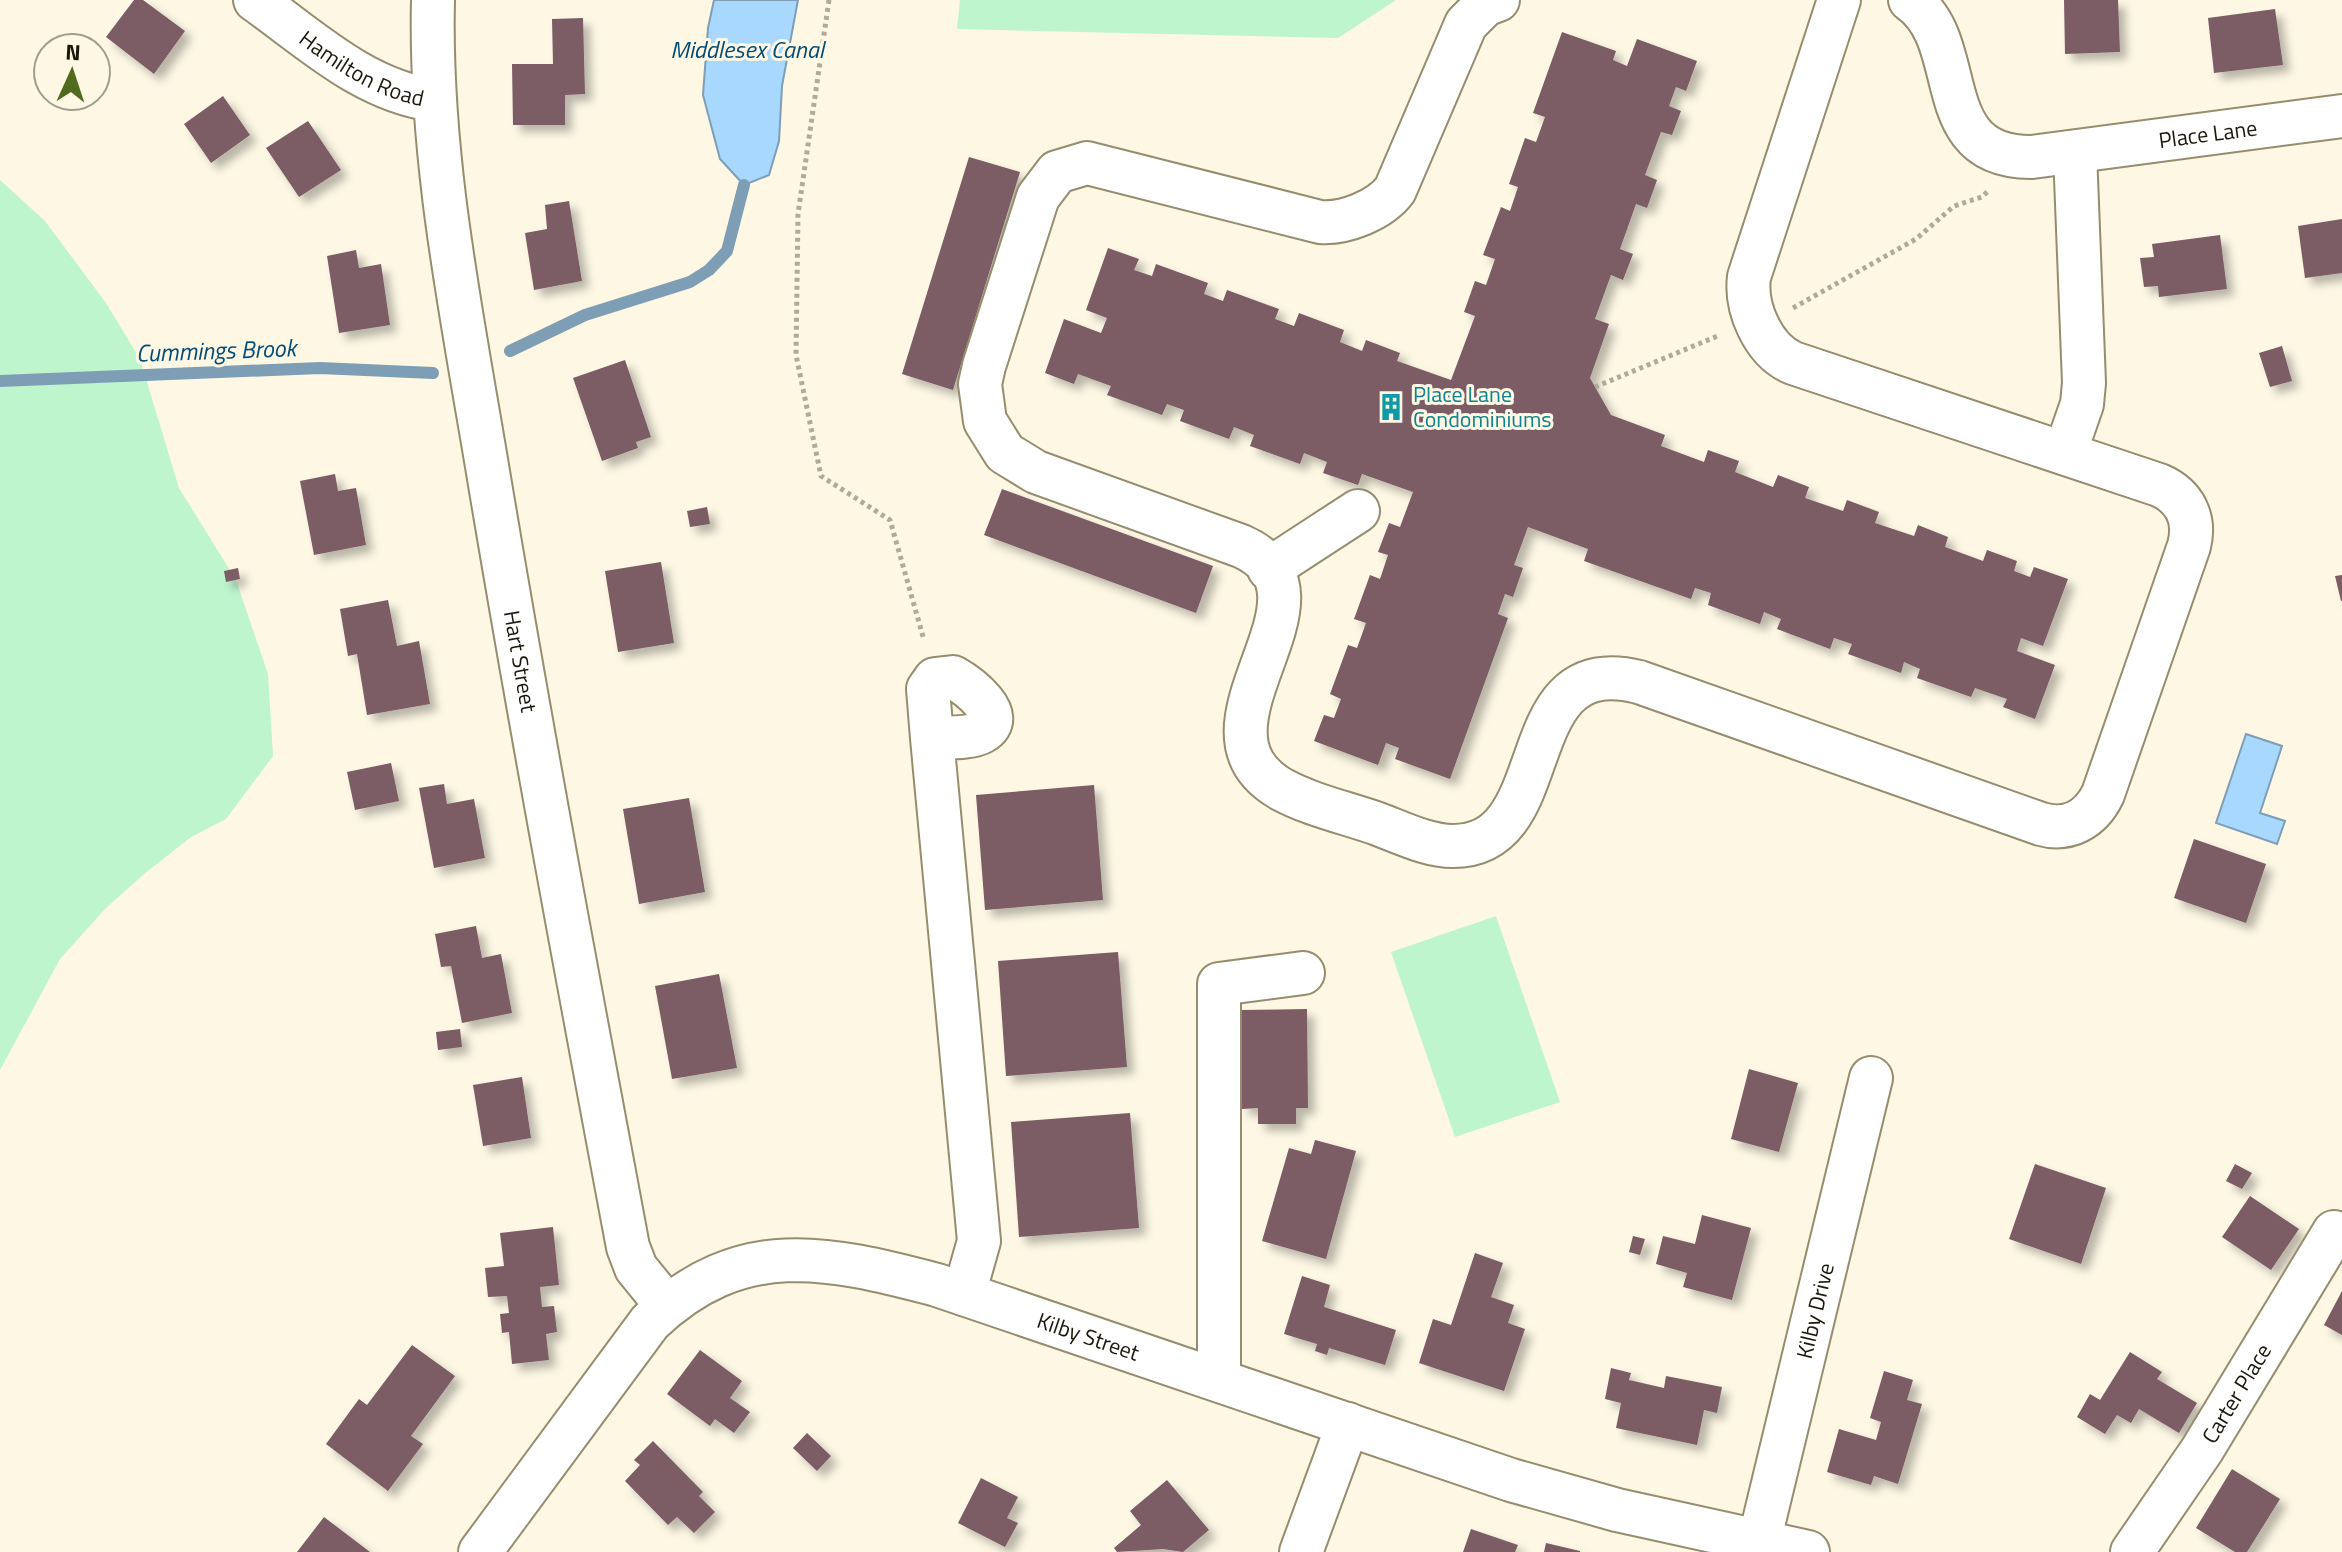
<svg xmlns="http://www.w3.org/2000/svg" width="2342" height="1552" font-family="'Titillium Web',sans-serif">
	<style>
		.green { fill: #bef5cd }
		.water { fill: #a9d8ff; stroke: #7e9eb6; stroke-width: 2 }
		.lines { fill: none; stroke-linecap: round; stroke-linejoin: round }
		.stream { stroke: #7e9eb6; stroke-width: 12 }
		.building { fill: #7b5c65; filter: url(#shadow) }
		.minor-casing { stroke: #968c6e; stroke-width: 46 }
		.path { stroke: #afaa9a; stroke-width: 5; stroke-dasharray: 4 4; stroke-linecap: butt }
		.minor { stroke: #fff; stroke-width: 42 }
		.labels { text-anchor: middle; dominant-baseline: central; stroke-width: 6; stroke-linejoin: round; paint-order: stroke }
		.street-label { font-size: 22px; fill: #1a170b; stroke: #fdf7e4 }
		.culture-label { font-size: 22px; fill: #0d838f; stroke: #fdf7e4; text-anchor: start }
		.water-label { font-size: 24px; font-style: italic; fill: #024c77; stroke: #fdf7e4 }
	</style>
	<defs>
		<filter id="shadow"><feDropShadow dx="7" dy="7" stdDeviation="4" flood-color="#0004"/></filter>
	</defs>
	<rect width="100%" height="100%" fill="#fdf7e4"/>
	<path class="green" d="M960 0H1396L1338 38 957 29Z
		M0 180 45 221 106 303 140 359 179 488 236 580 268 674 273 756 226 819 191 837 144 874 105 909 60 959 0 1070Z
		M1496 916 1560 1102 1455 1137 1391 952Z"/>
	<path class="water" d="M714 0H798L782 86 779 141 769 175 744 185 720 159 703 95 708 28Z
		M2246 734 2282 746 2260 813 2285 821 2277 844 2216 823Z"/>
	<g class="lines">
		<path class="stream" d="M510 351 585 315 690 282 709 270 727 251 744 185
			M0 381 320 368 433 373"/>
	</g>
	<path class="building" d="M134 0H143L185 31 154 74 106 37Z
		M2064 0H2118L2120 52 2065 54Z
		M2275 9 2283 65 2214 73 2208 18Z
		M583 18 585 94 565 95V125H513L512 64H553L552 19Z
		M1562 32 1616 51 1613 60 1627 66 1637 39 1697 61 1686 91 1676 87 1669 106 1681 111 1672 135 1661 132 1645 175 1657 180 1647 208 1636 204 1620 249 1633 254 1623 280 1611 275 1595 319 1609 324 1590 378 1611 415 1665 435 1661 446 1704 462 1708 450 1739 461 1735 472 1773 487 1778 475 1809 487 1805 498 1843 511 1847 500 1879 512 1875 523 1914 536 1918 525 1948 537 1945 547 1983 561 1987 550 2017 561 2014 571 2030 577 2034 567 2068 579 2043 646 2021 638 2017 651 2055 665 2035 719 2003 707 2007 699 1975 688 1971 697 1917 678 1920 669 1904 662 1901 673 1848 654 1852 644 1834 638 1830 649 1777 629 1781 619 1764 612 1760 624 1708 605 1711 593 1695 588 1691 599 1584 561 1588 549 1528 527 1514 565 1523 568 1513 597 1505 594 1498 614 1508 618 1450 779 1395 759 1399 748 1386 743 1378 765 1314 741 1324 715 1334 718 1341 699 1330 694 1348 645 1357 648 1366 623 1354 619 1370 575 1380 579 1388 555 1378 552 1389 523 1400 527 1413 492 1362 474 1358 485 1323 473 1327 462 1304 453 1300 464 1250 446 1254 435 1234 427 1229 439 1180 421 1184 410 1167 404 1162 415 1107 395 1111 386 1078 374 1074 384 1045 373 1064 319 1101 333 1107 318 1086 310 1108 248 1139 259 1134 270 1152 276 1156 264 1208 283 1204 294 1223 301 1227 290 1279 309 1275 319 1294 326 1299 313 1344 330 1340 342 1362 351 1366 340 1400 353 1397 361 1451 380 1475 316 1464 312 1475 281 1486 285 1495 259 1483 255 1501 207 1510 211 1518 187 1509 184 1525 138 1536 142 1545 117 1533 113Z
		M223 96 250 135 211 163 184 124Z
		M308 121 341 170 299 197 266 148Z
		M969 157 1020 172 953 390 902 374Z
		M569 201 582 281 534 290 525 233 547 229 545 205Z
		M2342 219V273L2305 278 2298 226Z
		M2220 235 2227 289 2159 297 2158 286 2144 287 2140 258 2154 257 2152 244Z
		M356 250 359 268 381 264 390 325 339 333 327 256Z
		M2282 346 2292 381 2270 387 2259 353Z
		M625 360 651 437 636 442 638 448 602 461 573 378Z
		M335 474 338 491 356 488 366 545 314 555 300 481Z
		M1002 489 1213 566 1196 613 984 535Z
		M707 507 710 524 690 527 687 511Z
		M661 562 674 643 618 652 605 571Z
		M238 568 240 579 226 582 224 571Z
		M2342 575V601H2341L2335 576Z
		M388 600 397 646 419 641 430 704 367 715 357 654 348 656 340 609Z
		M391 763 399 801 355 810 347 772Z
		M444 784 447 804 474 799 485 858 434 868 419 788Z
		M1094 785 1103 900 985 910 976 795Z
		M689 798 705 892 639 904 623 809Z
		M2194 839 2266 864 2246 923 2174 898Z
		M476 926 482 958 501 954 512 1013 462 1023 451 966 441 967 435 934Z
		M1118 952 1127 1067 1006 1076 998 961Z
		M719 974 737 1068 672 1079 655 986Z
		M1307 1009 1308 1108H1296V1124H1258V1108L1242 1109V1010Z
		M460 1029 462 1047 438 1050 436 1032Z
		M1749 1069 1798 1083 1779 1152 1731 1139Z
		M522 1077 531 1138 483 1146 473 1085Z
		M1130 1113 1139 1228 1019 1237 1011 1122Z
		M1315 1140 1356 1151 1326 1259 1262 1241 1289 1148 1311 1154Z
		M2035 1164 2106 1188 2081 1264 2009 1239Z
		M2235 1164 2252 1173 2242 1189 2226 1181Z
		M2250 1196 2299 1229 2271 1270 2222 1237Z
		M1702 1215 1751 1228 1732 1300 1683 1287 1687 1273 1656 1264 1663 1236 1695 1244Z
		M553 1227 559 1285 540 1287 542 1307 554 1306 557 1332 546 1334 549 1360 512 1364 509 1332 502 1333 500 1314 509 1313 507 1296 488 1297 485 1268 504 1266 500 1233Z
		M1633 1236 1645 1239 1640 1255 1629 1252Z
		M1475 1253 1503 1263 1491 1297 1514 1305 1508 1323 1525 1329 1504 1391 1419 1363 1433 1319 1451 1325Z
		M1302 1276 1330 1285 1324 1307 1396 1330 1385 1365 1329 1348 1327 1355 1315 1351 1317 1344 1284 1334Z
		M2342 1291V1335L2324 1325Z
		M412 1345 455 1376 411 1436 423 1444 388 1491 326 1444 359 1399 367 1405Z
		M700 1350 742 1381 730 1398 750 1412 734 1433 715 1419 710 1426 667 1394Z
		M2130 1352 2162 1372 2157 1379 2197 1403 2179 1433 2139 1409 2131 1423 2117 1415 2105 1434 2077 1417 2090 1394 2100 1400Z
		M1611 1368 1631 1373 1629 1380 1664 1388 1666 1376 1722 1387 1717 1413 1704 1410 1697 1445 1616 1428 1621 1403 1605 1399Z
		M1884 1371 1913 1380 1907 1400 1922 1404 1898 1484 1874 1476 1871 1485 1827 1472 1839 1429 1876 1440 1881 1422 1870 1418Z
		M807 1433 831 1456 817 1471 793 1448Z
		M653 1441 703 1492 699 1496 715 1512 694 1533 677 1517 668 1525 625 1481 640 1465 634 1460Z
		M2232 1469 2280 1499 2247 1552H2235L2196 1528Z
		M981 1478 1018 1497 1007 1518 1018 1523 1005 1547 958 1523Z
		M1167 1480 1209 1530 1183 1552 1163 1549 1117 1552 1114 1548 1141 1525 1130 1511Z
		M324 1517 370 1552H297Z
		M1471 1529 1518 1545 1515 1552H1463Z
		M1546 1543 1580 1551V1552H1544Z"/>
	<g class="lines">
		<g class="minor-casing">
			<g id="minor">
				<path id="s1" d="M255 0C310 39 364 91 434 100"/>
				<path id="s2" d="M433 0C429 161 463 320 489 478 532 735 580 991 628 1247L636 1268 667 1306"/>
				<path d="M1498 0 1485 5 1466 24 1395 190C1380 210 1345 224 1320 222L1087 163 1057 172 1038 197 984 366 980 384 985 421 1005 453 1036 472 1241 546C1352 595 1175 727 1281 789 1310 805 1347 813 1378 824 1402 833 1428 846 1453 846 1563 846 1506 649 1639 682L2041 824C2068 832 2091 819 2103 794L2189 546C2196 519 2185 496 2159 485L1793 363C1763 350 1745 308 1749 277L1839 0"/>
				<path id="s3" d="M1910 0C1971 42 1926 158 2032 157L2342 116"/>
				<path d="M2065 453 2082 404 2084 383 2075 152"/>
				<path d="M1269 569 1358 511"/>
				<path d="M932 738C946 737 970 739 982 732 1010 716 967 685 953 677L935 679 928 689 932 738 979 1241 964 1294"/>
				<path d="M1219 1380V984L1303 973"/>
				<path id="s4" d="M1759 1542 1871 1078"/>
				<path id="s5" d="M480 1552 650 1322C741 1236 826 1256 937 1285L1511 1480 1617 1510 1808 1552"/>
				<path d="M1301 1552 1348 1424"/>
				<path id="s6" d="M2132 1552 2202 1450 2334 1232"/>
			</g>
		</g>
		<path class="path" d="M829 0 798 214 796 355 821 476 890 520 924 640
			M1793 308 1916 239 1954 206 1982 197 1988 191
			M1595 387 1720 335"/>
		<use href="#minor" class="minor"/>
	</g>
	<defs>
		<g id="building-bare" transform="scale(2.16)"><path d="M-4-6H4V6H1V3H-1V6H-4ZM-2.5-4.3h1.7v1.8h-1.7ZM.8-4.3h1.7v1.8H.8ZM-2.5-1h1.7V.8h-1.7ZM.8-1h1.7V.8H.8Z" fill="#0f9aa8" stroke="#fdf7e4" stroke-width="2.5" paint-order="stroke"/></g>
	</defs>
	<g fill-rule="evenodd">
		<use href="#building-bare" x="1391" y="407"/>
	</g>
	<g class="labels">
		<g class="street-label">
			<text stroke="none"><textPath href="#s1" startOffset="128">Hamilton Road</textPath></text>
			<text stroke="none"><textPath href="#s3" startOffset="394">Place Lane</textPath></text>
			<text stroke="none"><textPath href="#s2" startOffset="668">Hart Street</textPath></text>
			<text stroke="none"><textPath href="#s4" startOffset="238">Kilby Drive</textPath></text>
			<text stroke="none"><textPath href="#s5" startOffset="752">Kilby Street</textPath></text>
			<text stroke="none"><textPath href="#s6" startOffset="190">Carter Place</textPath></text>
		</g>
		<g class="culture-label">
			<text x="1413" y="394">Place Lane<tspan x="1413" dy="25">Condominiums</tspan></text>
		</g>
		<g class="water-label">
			<text x="747" y="49">Middlesex Canal</text>
			<text transform="translate(216 350) rotate(-2)">Cummings Brook</text>
		</g>
	</g>
	<g transform="translate(72 72) rotate(3)"><circle r="38" fill="#fdf7e4" stroke="#a29d8d" stroke-width="2"/>
	<path d="M0-6L14 30L0 20L-14 30Z" fill="#516b1e"/>
	<text y="-12" font-size="22" font-weight="bold" text-anchor="middle" fill="#1a170b">N</text>
	</g>
</svg>
